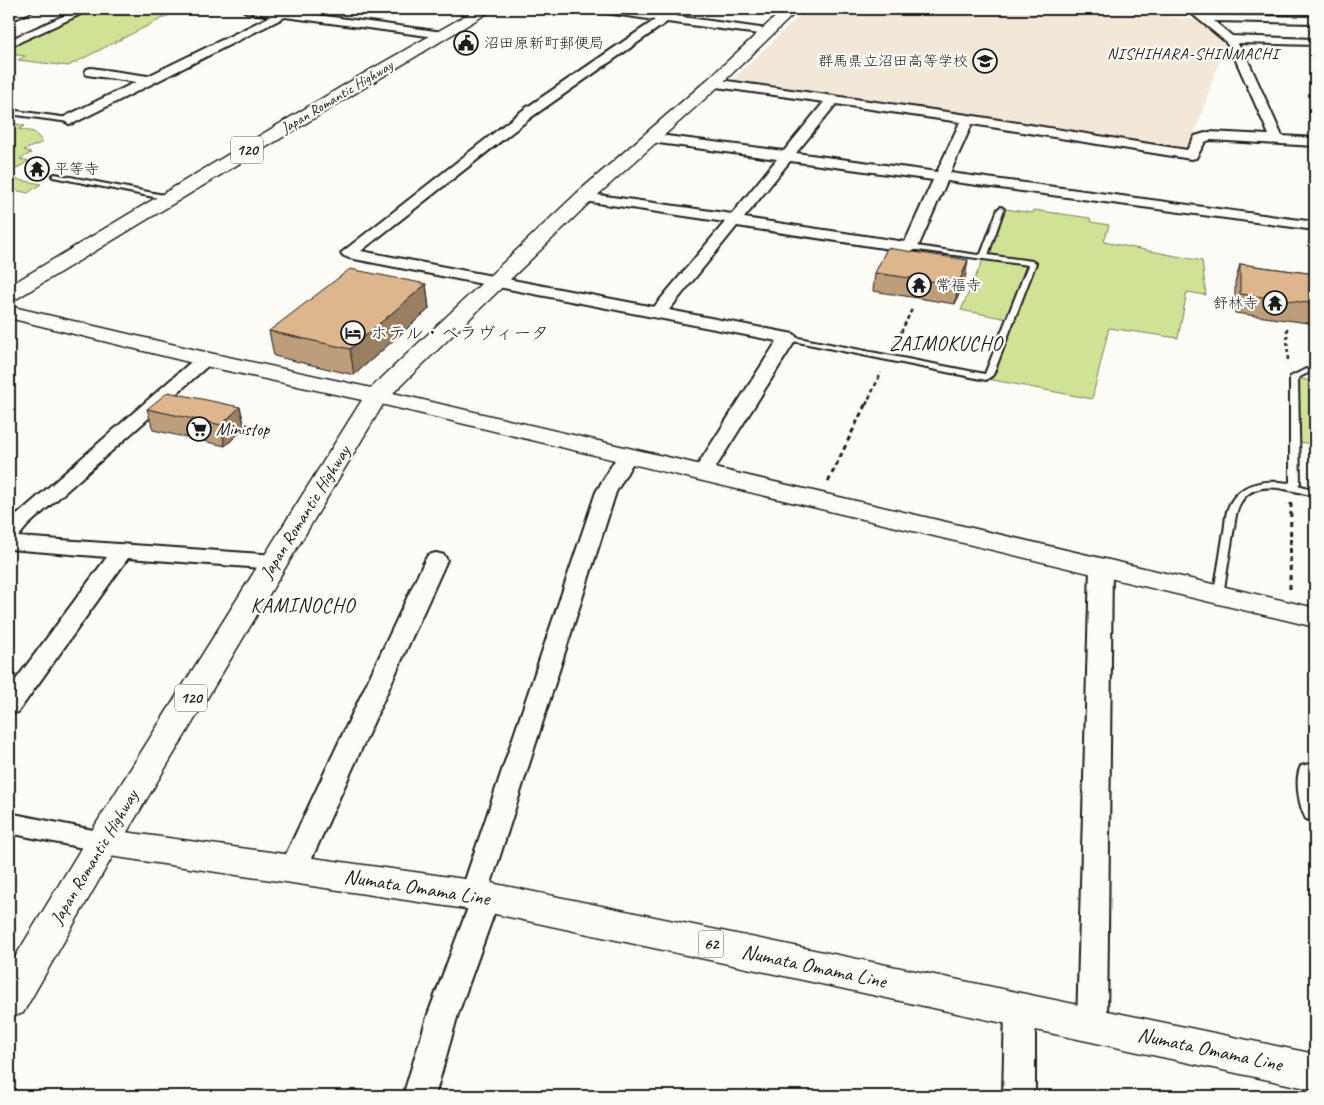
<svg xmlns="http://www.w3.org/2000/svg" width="1324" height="1105" font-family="Caveat,'Klee One',sans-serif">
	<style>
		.built { fill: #f3e7d8 }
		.green { fill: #d0e296; stroke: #767f59 }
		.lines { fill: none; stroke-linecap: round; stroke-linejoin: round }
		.lane-casing { stroke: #1c1c1c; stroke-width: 4 }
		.street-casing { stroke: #1c1c1c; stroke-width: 4 }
		.secondary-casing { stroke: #1c1c1c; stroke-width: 3 }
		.primary-casing { stroke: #1c1c1c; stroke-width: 3 }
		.highway-casing { stroke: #1c1c1c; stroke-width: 3 }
		.path-far1 { stroke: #1c1c1c; stroke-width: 2.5; stroke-dasharray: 4 3; stroke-linecap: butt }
		.path { stroke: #1c1c1c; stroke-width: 3; stroke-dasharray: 5 4; stroke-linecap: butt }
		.lane { fill: #fdfcf7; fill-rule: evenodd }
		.street { fill: #fdfcf7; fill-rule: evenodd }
		.secondary { fill: #fdfcf7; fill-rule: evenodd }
		.primary { fill: #fdfcf7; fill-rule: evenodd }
		.highway { fill: #fdfcf7; fill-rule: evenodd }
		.wall { fill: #be9d7a; stroke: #1c1c1c }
		.shaded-wall { fill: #9b7f63; stroke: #1c1c1c }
		.building { fill: #ddb68e; stroke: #1c1c1c }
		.labels { text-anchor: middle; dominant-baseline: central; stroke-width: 4.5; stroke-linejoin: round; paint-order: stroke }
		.far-poi-label { font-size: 15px; fill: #1c1c1c; stroke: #fdfcf7; text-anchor: start }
		.far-street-label { font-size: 15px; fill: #1c1c1c; stroke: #fdfcf7 }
		.far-quarter-label { font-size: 16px; letter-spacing: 1px; fill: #1c1c1c; stroke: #fdfcf7 }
		.shield { fill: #fdfcf7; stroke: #605f5e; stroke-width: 1 }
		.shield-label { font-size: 16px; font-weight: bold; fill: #1c1c1c }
		.poi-label { font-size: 18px; fill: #1c1c1c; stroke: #fdfcf7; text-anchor: start }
		.street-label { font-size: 18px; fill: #1c1c1c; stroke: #fdfcf7 }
		.quarter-label { font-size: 20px; letter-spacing: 1px; fill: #1c1c1c; stroke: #fdfcf7 }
		.near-street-label { font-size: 21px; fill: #1c1c1c; stroke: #fdfcf7 }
	</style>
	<rect width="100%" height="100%" fill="#fdfcf7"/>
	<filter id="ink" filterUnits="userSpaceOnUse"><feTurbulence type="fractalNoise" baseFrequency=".02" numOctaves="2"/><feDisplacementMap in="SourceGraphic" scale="10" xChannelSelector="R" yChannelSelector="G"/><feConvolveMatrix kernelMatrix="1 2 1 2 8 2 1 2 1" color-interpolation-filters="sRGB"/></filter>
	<g filter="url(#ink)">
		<path class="built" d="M807 9H1070L1204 20 1226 41 1194 135 1188 149H1182L730 82Z"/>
		<path class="green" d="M90 9H181L68 66 18 60 25 56 9 54V47Z
			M9 122 25 126 19 129 34 132 43 142 24 150 31 153 20 159 29 161 9 173Z
			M9 178 41 184 28 193 9 189Z
			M1005 209 1033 213 1034 210 1090 218 1091 222 1109 225 1104 242 1202 261 1206 295 1187 292 1178 338 1109 328 1092 399 988 379 1013 320 961 310Z
			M1299 379 1315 381V445L1300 442Z"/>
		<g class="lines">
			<g class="lane-casing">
				<path id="lane" d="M9 110 69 118 72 120 69 122 9 114Z
					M55 174 169 196 172 198 169 200 53 177 52 176Z
					M1001 207 1004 209 988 255 1032 261 1036 263 993 375 986 380 788 340 784 338 788 336 985 374 1028 265 910 249 906 247 910 245 978 255 981 254 998 209Z
					M1306 369 1310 372 1298 378 1300 483 1298 485 1315 490V496C1287 490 1246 473 1236 515L1223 595 1222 597H1214L1213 595C1217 576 1220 557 1223 537 1225 529 1225 519 1227 511 1236 483 1264 479 1288 483L1290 482V377Z"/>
			</g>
			<g class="street-casing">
				<path id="street" d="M23 9H36L9 22V15Z
					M79 9H92L9 47V40Z
					M241 9 282 10 298 9 295 12 443 32 449 35 443 38 285 17 74 123 69 124 63 120 64 117 136 82 87 75 85 72 87 69 91 68 148 76 271 16 246 12Z
					M594 9H621L663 14 671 9H683L675 16 767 29 773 32 767 35 667 22 533 116 361 251 654 307 725 222 584 201 579 200 577 197 579 194 584 193 732 214 777 159 651 142 646 141 644 138 646 135 651 134 784 151 824 102 709 86 707 83 709 80 713 79 968 115 1187 150 1195 136 1209 132 1269 135 1234 56 1225 41 1186 9H1197L1205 15 1315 17V23L1214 21 1232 36 1315 39V45L1237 43 1246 56 1282 136 1315 138V146L1210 140 1205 142 1196 158 1191 159 972 124 950 173 1315 222V230L947 181 918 247 915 250 910 252 737 226 669 310 788 333 794 334 797 338 709 478 702 480 695 478 692 474 777 341 349 258 344 256 341 253 523 110 655 20 599 12ZM836 104 960 122 937 172 796 153ZM790 161 933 180 905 242 744 218Z
					M205 354 211 355 214 359 211 363 28 525 18 537 275 555 283 557 286 562 283 567 275 569 128 558 18 712 9 714V689L107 557 9 549V522L199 355Z
					M626 451 633 453 636 457 616 492 490 887 496 889 500 897 458 1014 435 1096H403L428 1014 469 905 464 903 460 895 596 492 619 453Z
					M436 553 444 555 447 560 307 869 303 877 293 880 283 877 279 869 425 560 428 555Z
					M1101 560 1109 562 1112 567 1107 1024 1103 1033 1092 1037 1081 1033 1077 1024 1090 567 1093 562Z
					M1310 764H1315V822L1306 819C1299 807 1294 779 1301 766Z
					M9 813 103 832 112 835 116 842 112 849 103 852 9 833Z
					M1020 996 1031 1000 1035 1009V1096H1003L1005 1009 1009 1000Z"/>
			</g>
			<g class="secondary-casing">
				<path id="secondary" d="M784 9H799L719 86 591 201 393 393 1315 608V627L368 401 364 396 368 391 577 193 707 80Z"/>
			</g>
			<g class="primary-casing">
				<path id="primary" d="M103 829 486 882 1315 1054V1090L486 912 103 855 91 852 86 842 91 832Z"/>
			</g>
			<g class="highway-casing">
				<path id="highway" d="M477 9H494L16 299 9 301V286L356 78Z
					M9 306 205 352 376 389 384 391 388 396 115 852 23 1013 9 1018V967L91 832 362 400 205 366 9 318Z"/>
			</g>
			<path class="path-far1" d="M1287 328 1288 364
				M895 345 913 307
				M866 405 881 373"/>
			<path class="path" d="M828 482 866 403
				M1290 589 1291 503"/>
			<use href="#lane" class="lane"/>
			<use href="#street" class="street"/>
			<use href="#secondary" class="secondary"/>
			<use href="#primary" class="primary"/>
			<use href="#highway" class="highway"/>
		</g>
		<path class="wall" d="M1240 264 1315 274V324L1235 313V283Z
			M875 273 965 279 955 304 873 291Z
			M426 284 429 309 354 375 274 356 269 331Z
			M240 407 245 428 225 446 153 430 147 409Z"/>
		<path class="shaded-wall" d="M968 260 965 279 955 304 958 285Z
			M426 284 429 309 354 375 350 349Z
			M240 407 245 428 225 446 221 425Z"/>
		<path class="building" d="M887 248 968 260 958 285 875 273Z
			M1240 264 1315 274V304L1240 294Z
			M350 269 426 284 350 349 269 331Z
			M168 392 240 407 221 425 147 409Z"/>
	</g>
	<defs>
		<g id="civic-ring" transform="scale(1.25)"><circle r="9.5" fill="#fdfcf7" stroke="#1c1c1c" stroke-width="1.5"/><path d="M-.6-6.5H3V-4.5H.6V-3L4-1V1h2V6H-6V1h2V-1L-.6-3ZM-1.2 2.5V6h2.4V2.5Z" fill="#1c1c1c"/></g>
		<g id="school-ring" transform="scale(1.25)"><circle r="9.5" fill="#fdfcf7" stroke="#1c1c1c" stroke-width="1.5"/><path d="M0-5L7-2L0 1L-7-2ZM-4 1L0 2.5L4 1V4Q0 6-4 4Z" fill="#1c1c1c"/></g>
		<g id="temple-ring" transform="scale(1.25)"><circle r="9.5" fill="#fdfcf7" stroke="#1c1c1c" stroke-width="1.5"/><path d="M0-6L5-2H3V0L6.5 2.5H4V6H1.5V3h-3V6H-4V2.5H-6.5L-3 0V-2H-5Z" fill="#1c1c1c"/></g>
		<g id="hotel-ring" transform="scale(1.25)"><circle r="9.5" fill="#fdfcf7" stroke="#1c1c1c" stroke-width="1.5"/><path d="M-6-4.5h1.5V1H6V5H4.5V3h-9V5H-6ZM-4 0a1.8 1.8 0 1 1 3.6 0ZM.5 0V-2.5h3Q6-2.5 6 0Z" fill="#1c1c1c"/></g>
		<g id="supermarket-ring" transform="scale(1.25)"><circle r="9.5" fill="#fdfcf7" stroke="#1c1c1c" stroke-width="1.5"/><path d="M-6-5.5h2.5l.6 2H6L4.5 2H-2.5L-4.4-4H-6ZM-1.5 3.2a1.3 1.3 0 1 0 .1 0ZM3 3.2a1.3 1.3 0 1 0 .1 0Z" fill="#1c1c1c"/></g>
	</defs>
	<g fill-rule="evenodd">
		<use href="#civic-ring" x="466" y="43"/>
		<use href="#school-ring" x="985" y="61"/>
		<use href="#temple-ring" x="37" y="169"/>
		<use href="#temple-ring" x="919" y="285"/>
		<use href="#temple-ring" x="1275" y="303"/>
		<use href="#hotel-ring" x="353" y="333"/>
		<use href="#supermarket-ring" x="199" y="429"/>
	</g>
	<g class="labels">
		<g class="far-poi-label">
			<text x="484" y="43">沼田原新町郵便局</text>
			<text x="968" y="61" text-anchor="end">群馬県立沼田高等学校</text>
			<text x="54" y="169">平等寺</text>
			<text x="936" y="285">常福寺</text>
			<text x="1258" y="303" text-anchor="end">舒林寺</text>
		</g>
		<g class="far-street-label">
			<text transform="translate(337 97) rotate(-31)">Japan Romantic Highway</text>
		</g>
		<g class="far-quarter-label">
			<text x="1193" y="54">NISHIHARA-SHINMACHI</text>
		</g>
		<g class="shield">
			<rect x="231" y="136.5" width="32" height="27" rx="4"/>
			<rect x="175" y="684.5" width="32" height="27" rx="4"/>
			<rect x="698.5" y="930.5" width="25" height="27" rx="4"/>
		</g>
		<g class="shield-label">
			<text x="247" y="150">120</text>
			<text x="191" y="698">120</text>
			<text x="711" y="944">62</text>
		</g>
		<g class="poi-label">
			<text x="370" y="333">ホテル・ベラヴィータ</text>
			<text x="216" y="429">Ministop</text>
		</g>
		<g class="street-label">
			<text transform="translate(305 512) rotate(-58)">Japan Romantic Highway</text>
			<text transform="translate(94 857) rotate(-59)">Japan Romantic Highway</text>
		</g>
		<g class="quarter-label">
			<text x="946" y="343">ZAIMOKUCHO</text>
			<text x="303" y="605">KAMINOCHO</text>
		</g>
		<g class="near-street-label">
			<text transform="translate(417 887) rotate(9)">Numata Omama Line</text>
			<text transform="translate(814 966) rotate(12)">Numata Omama Line</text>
			<text transform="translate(1210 1049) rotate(12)">Numata Omama Line</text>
		</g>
	</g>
	<rect width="1324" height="1105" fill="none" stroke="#fdfcf7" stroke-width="30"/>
	<rect x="15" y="15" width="1294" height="1075" fill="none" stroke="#1c1c1c" stroke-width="2" filter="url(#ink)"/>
</svg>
